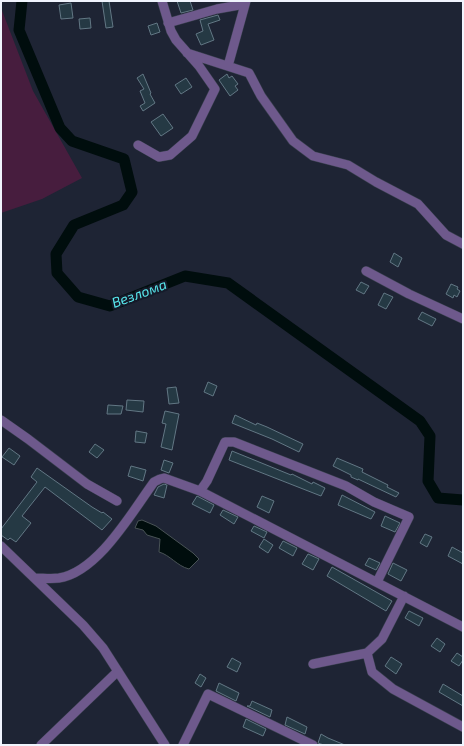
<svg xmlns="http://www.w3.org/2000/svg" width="464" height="746" font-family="'Exo 2',sans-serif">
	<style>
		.green { fill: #471d3e }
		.water { fill: #000d0d; stroke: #485255 }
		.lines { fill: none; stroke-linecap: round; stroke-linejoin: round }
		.river { stroke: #000d0d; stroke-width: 11 }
		.building { fill: #253944; stroke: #627784 }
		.minor-casing { stroke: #3b4150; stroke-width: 10 }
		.minor { stroke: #6e598c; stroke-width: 9 }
		.labels { text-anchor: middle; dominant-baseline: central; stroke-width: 4; stroke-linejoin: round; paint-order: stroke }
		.water-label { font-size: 14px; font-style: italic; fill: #58e8ed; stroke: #151b2a }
	</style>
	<rect width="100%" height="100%" fill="#1e2434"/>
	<path class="green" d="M1 8 33 91 82 178 42 199 1 213Z"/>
	<path class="water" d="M142 520 156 526 193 553 199 559 189 569C177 566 170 555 159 552L160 539 147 535 143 530 135 528 138 521Z"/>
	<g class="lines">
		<path class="river" d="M22 1 19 30 60 128 72 141 124 159 132 192 123 205 74 225 56 254 57 273 78 297 110 306 185 276 228 283 420 421 430 436 428 481 438 498 463 500"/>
	</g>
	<path class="building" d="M102 1H109L113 27 106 28Z
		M177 1H190L193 10 181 13Z
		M71 3 73 18 61 19 59 5Z
		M218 15 220 20 208 24 214 40 201 45 196 34 203 31 200 20Z
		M90 18 91 28 80 29 79 19Z
		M157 23 160 32 151 35 148 26Z
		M143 74 151 93 150 94 155 103 143 111 140 106 145 103 140 91 144 89 137 78Z
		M227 74 229 78 232 76 238 84 235 86 238 90 230 96 219 80Z
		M186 78 192 87 181 94 175 85Z
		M163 114 173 128 161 136 151 122Z
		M394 253 402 258 398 267 390 262Z
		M361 282 369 286 364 294 356 290Z
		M451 284 458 287 457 289 460 291 457 297 454 295 453 298 446 294Z
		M384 293 393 297 386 309 378 305Z
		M422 312 436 319 432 326 418 319Z
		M208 382 217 386 213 396 204 392Z
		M176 387 179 403 169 404 167 388Z
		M127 400 144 401 143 412 126 410Z
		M108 405 123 406 121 414H107Z
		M165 411 179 414 172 450 161 447 166 424 162 423Z
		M235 415 256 425 257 423 267 427 303 444 299 452 272 439 232 423Z
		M136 431 147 433 145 443 135 442Z
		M95 444 104 450 97 458 89 452Z
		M9 448 20 456 14 465 2 457Z
		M232 451 291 475 292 474 312 484 313 482 325 488 321 496 229 460Z
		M337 458 363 469 362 472 388 485 387 487 399 493 396 497 358 479V480L351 477V475L333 466Z
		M164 460 173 463 169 473 161 470Z
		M131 466 146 470 143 481 128 476Z
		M37 468 92 507 102 513 103 512 112 519 102 530 45 487 22 516 31 523 16 542 10 538 8 540 1 535V529L37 482 31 477Z
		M164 484 167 485 164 498 154 495 158 487Z
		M342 495 375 512 371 519 338 505Z
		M197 496 214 505 210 513 192 504Z
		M262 496 274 501 269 513 257 507Z
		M223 510 238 517 234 524 220 515Z
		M385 516 400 523 395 532 381 526Z
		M254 526 267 532 264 538 251 531Z
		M425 534 432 537 427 547 420 543Z
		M264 539 273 545 268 553 259 547Z
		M283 541 297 548 293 556 279 548Z
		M452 547 463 553V564L448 556Z
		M308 554 319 559 313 570 302 564Z
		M369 558 380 563 376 570 365 565Z
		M393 563 407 570 401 581 388 574Z
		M332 567 392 601 386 611 327 576Z
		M409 611 423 618 419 626 405 618Z
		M437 638 445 644 440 652 431 646Z
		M457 653 463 657V660L459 666 451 661Z
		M391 657 402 664 396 674 385 666Z
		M232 658 241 663 237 672 227 667Z
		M200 674 206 678 201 687 195 683Z
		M219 683 239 693 236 701 216 691Z
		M443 684 463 696V706L439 692Z
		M252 701 272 710 270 717 247 706H250Z
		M287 717 307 727 305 734 285 725Z
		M246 719 266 729 263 736 243 727Z
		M321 734 328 738 345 745H324L318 743Z"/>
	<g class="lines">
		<g class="minor-casing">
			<path id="minor" d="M168 23 217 9 245 4
				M187 53 249 73 261 96 293 141 313 156 348 165 376 182 418 204 446 235 463 244
				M228 66 246 1
				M138 145 159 157 170 155 192 136 215 89 199 66 176 40 171 31 162 1
				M366 271 409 294 463 319
				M1 420 28 439 87 484 117 501
				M200 491 207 481 225 442H234L346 486 374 502 409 517 377 582
				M1 546 83 625 103 648 165 745
				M35 578C43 578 51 579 59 578 98 572 132 512 154 482L160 479 164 478 200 491 463 627
				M367 653 372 672 393 689 463 727
				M313 664 367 653 382 639 404 596
				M41 745 118 671
				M183 745 208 694 313 745"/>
		</g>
		<use href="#minor" class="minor"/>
	</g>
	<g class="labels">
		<g class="water-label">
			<text transform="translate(139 293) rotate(-20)">Везлома</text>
		</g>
	</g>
	<rect width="464" height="746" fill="none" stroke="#f0f4fd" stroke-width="4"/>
</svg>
